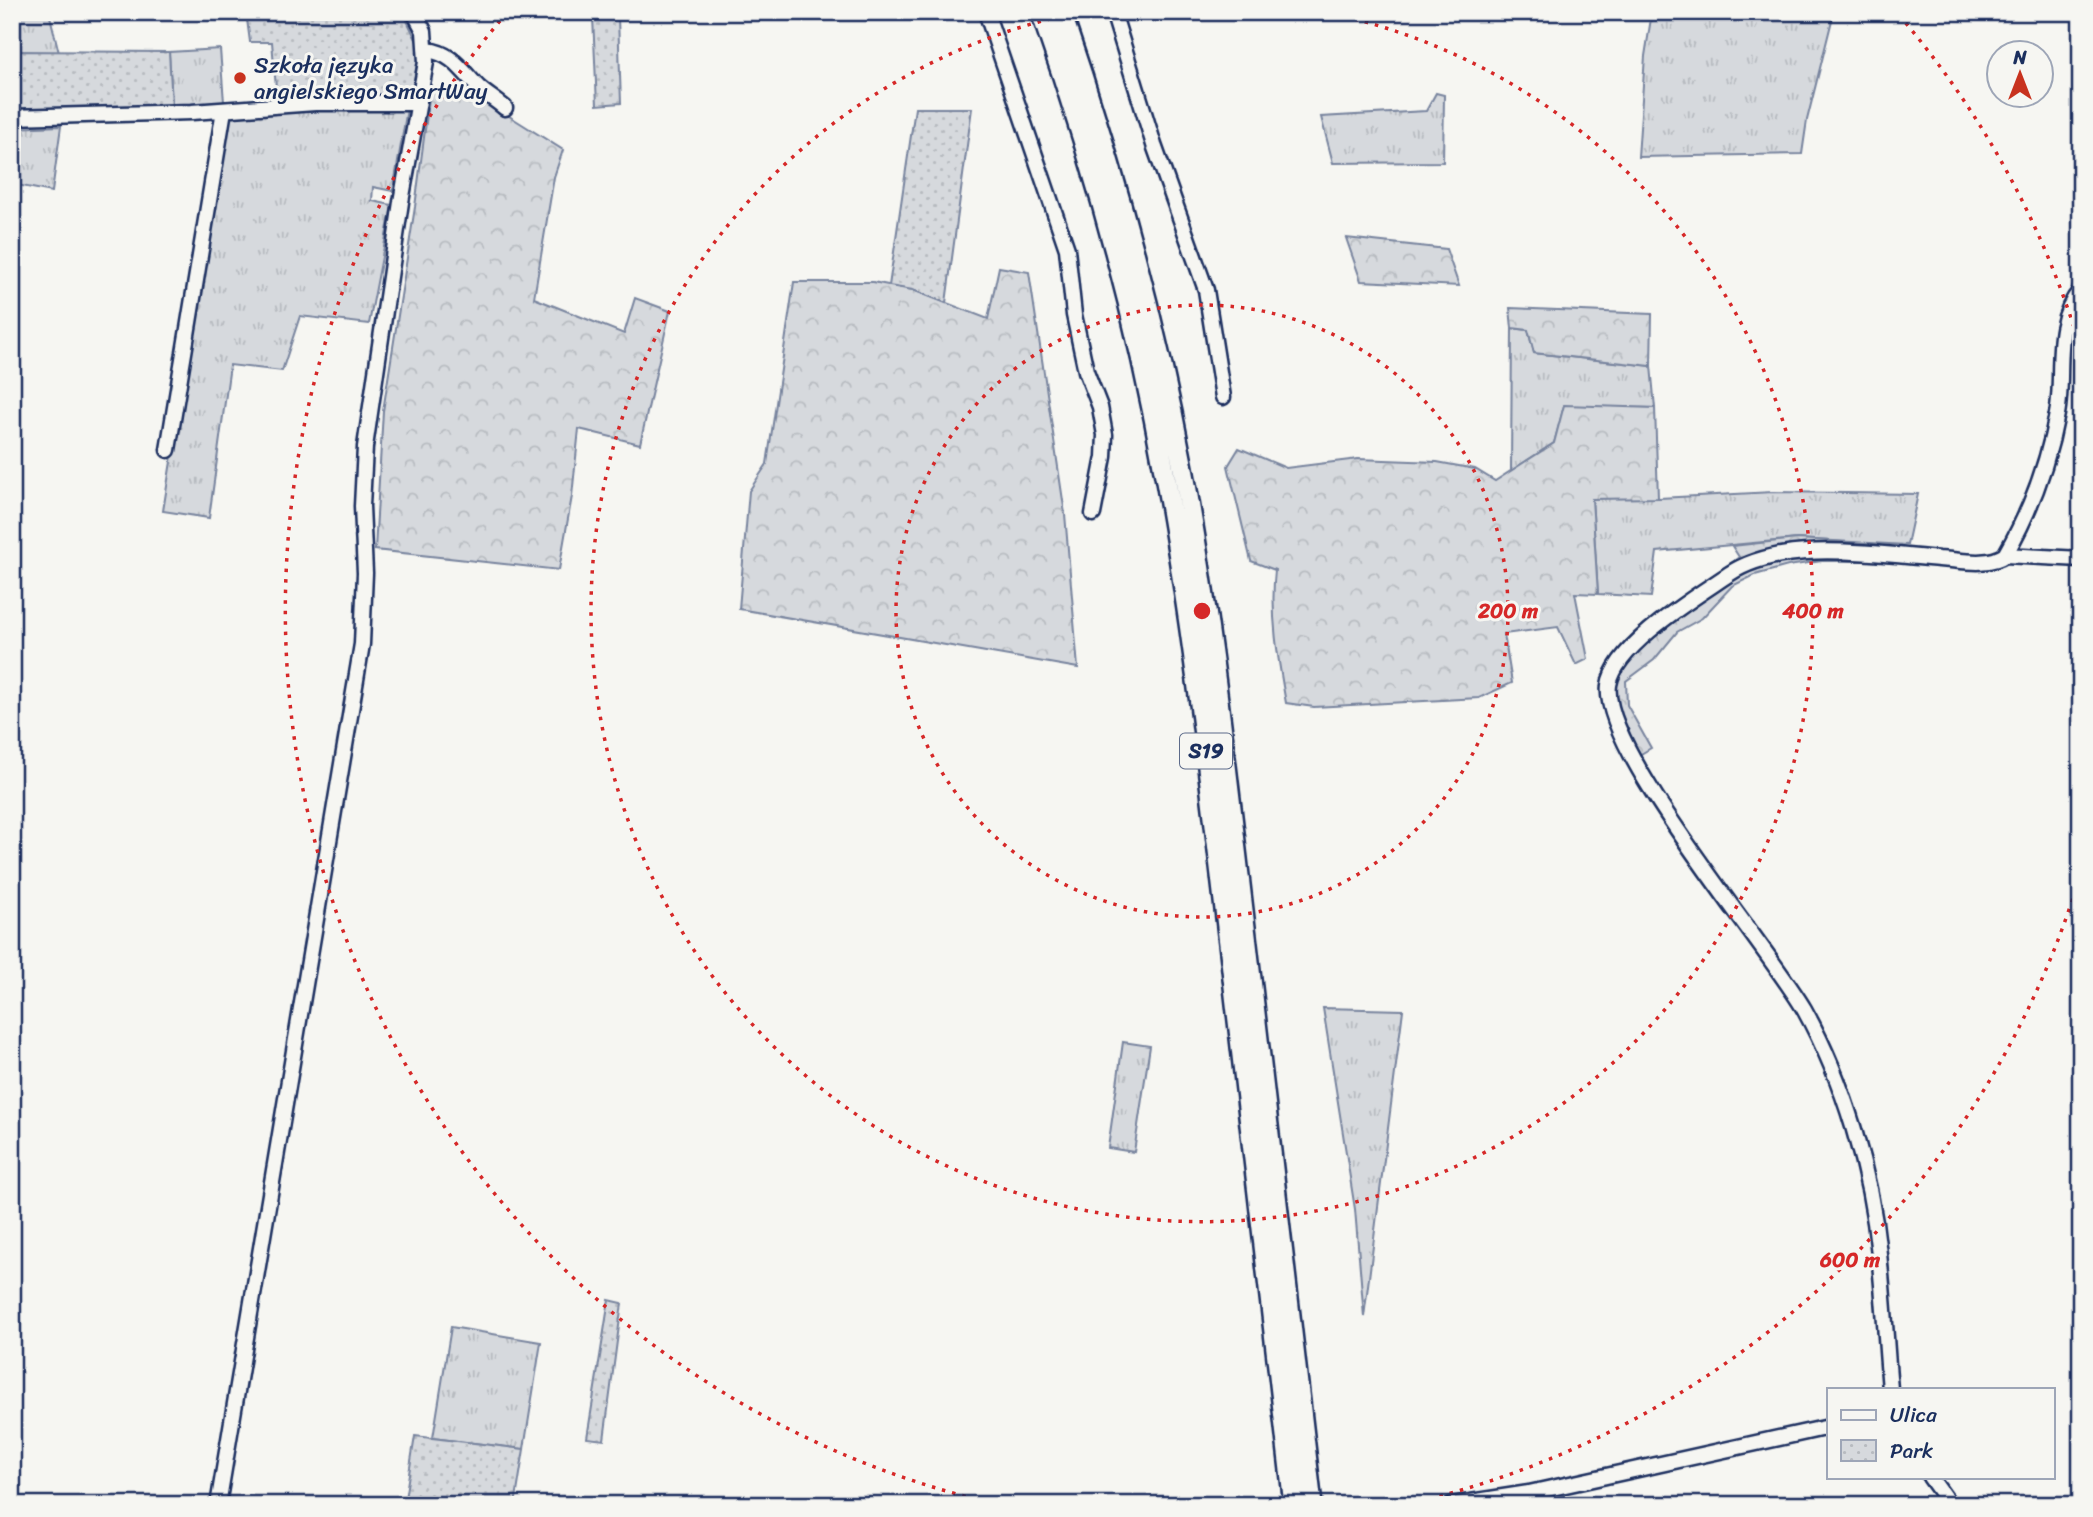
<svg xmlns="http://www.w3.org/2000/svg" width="2093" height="1517" font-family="Sriracha,sans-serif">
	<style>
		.grass { fill: url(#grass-tufts); stroke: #78849e; stroke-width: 2 }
		.forest { fill: url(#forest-crowns); stroke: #78849e; stroke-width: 2 }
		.park { fill: url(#park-dots); stroke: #78849e; stroke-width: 2 }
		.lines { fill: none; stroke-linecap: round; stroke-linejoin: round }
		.minor-casing { stroke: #1b2f5e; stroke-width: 19 }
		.highway-casing { stroke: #1b2f5e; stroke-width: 24 }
		.minor { stroke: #f6f6f2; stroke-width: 14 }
		.highway { stroke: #f6f6f2; stroke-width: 19 }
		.ring { fill: none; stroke: #d62828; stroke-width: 3.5; stroke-dasharray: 3.5 7 }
		.poi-dot { fill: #c8321e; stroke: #f6f6f2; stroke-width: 2.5 }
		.labels { text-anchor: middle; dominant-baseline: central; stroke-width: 6; stroke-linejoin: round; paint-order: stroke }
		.shield { fill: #f6f6f2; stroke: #5d6b8a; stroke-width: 2 }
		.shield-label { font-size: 21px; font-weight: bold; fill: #1b2f5e }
		.poi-label { font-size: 23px; fill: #1b2f5e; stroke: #f6f6f2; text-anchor: start }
		.centre { fill: #d62828; stroke: #f6f6f2; stroke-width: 3.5 }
		.ring-label { font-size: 21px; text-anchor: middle; font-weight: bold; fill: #d62828; stroke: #f6f6f2; stroke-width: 6; stroke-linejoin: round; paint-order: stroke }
	</style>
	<defs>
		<pattern id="grass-tufts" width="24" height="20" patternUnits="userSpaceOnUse" patternTransform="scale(1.75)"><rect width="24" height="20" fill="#d6d9dd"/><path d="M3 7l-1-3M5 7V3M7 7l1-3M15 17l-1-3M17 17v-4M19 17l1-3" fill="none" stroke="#b7bbc0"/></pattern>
		<pattern id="forest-crowns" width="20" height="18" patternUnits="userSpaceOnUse" patternTransform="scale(1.75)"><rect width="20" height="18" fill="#d6d9dd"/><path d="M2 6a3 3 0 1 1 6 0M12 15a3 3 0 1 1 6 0" fill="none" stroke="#b7bbc0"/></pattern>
		<pattern id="park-dots" width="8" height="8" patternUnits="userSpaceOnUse" patternTransform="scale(1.75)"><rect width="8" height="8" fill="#d6d9dd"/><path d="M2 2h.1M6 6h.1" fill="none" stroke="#b7bbc0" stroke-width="1.8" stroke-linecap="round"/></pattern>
	</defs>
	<rect width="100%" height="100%" fill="#f6f6f2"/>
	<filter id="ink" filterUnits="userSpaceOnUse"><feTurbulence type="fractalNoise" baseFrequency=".0143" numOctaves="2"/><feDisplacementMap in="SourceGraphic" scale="14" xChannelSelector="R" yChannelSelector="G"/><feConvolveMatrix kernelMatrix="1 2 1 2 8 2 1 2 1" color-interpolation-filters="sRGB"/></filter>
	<g filter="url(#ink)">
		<path class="grass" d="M12 12H49L59 53 12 51Z
			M1652 12H1834L1807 120 1802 154 1638 157 1645 56Z
			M220 49 224 102 172 105 169 52Z
			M1436 93 1444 95 1443 162 1333 163 1321 117 1426 111Z
			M367 107 407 109 393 191 373 187 372 201 392 205 369 324 300 316 282 371 230 365 209 518 163 511 227 115Z
			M61 126 52 192 12 184V128Z
			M1512 328 1528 330 1534 353 1651 366 1655 408 1564 406 1554 443 1511 471Z
			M1773 492 1918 494 1907 545 1797 539 1657 552 1651 597 1598 594 1592 498H1659Z
			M1323 1008 1403 1010 1364 1317 1355 1209Z
			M1123 1042 1150 1046 1134 1152 1108 1148Z
			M451 1327 541 1342 524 1449 433 1438Z"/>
		<path class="forest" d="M443 86 474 89 506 114 563 150 554 177 534 298 624 334 635 298 670 311 640 444 579 429 572 496 559 570 375 550 383 411 415 207 430 91Z
			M1346 238 1446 249 1459 286 1361 281Z
			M999 267 1029 272 1065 514 1078 668 739 609 749 491 767 464 794 282H873L913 290 988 319Z
			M1510 308 1652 314 1651 366 1534 353 1528 330 1512 328Z
			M2078 309 2081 310V384L2073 383V327Z
			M1564 405 1655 408 1658 498 1592 499 1598 594 1575 593 1588 659 1576 665 1558 627 1504 634 1512 683 1479 698 1314 707 1286 703C1278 659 1270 615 1275 570L1251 561 1228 466 1239 448 1286 468 1358 459 1437 462 1475 469 1495 481 1554 443Z
			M1797 539 1859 543 1878 561H1822L1788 566 1755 575 1732 586 1702 618 1677 632 1654 660 1626 681 1627 705 1651 748 1639 755 1620 715 1614 684 1653 623 1739 557 1732 546Z"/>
		<path class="park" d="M246 12H403L420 48 411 95 277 99 272 42H250Z
			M593 17H618L621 103 597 105Z
			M12 51 169 52 172 105 12 112Z
			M915 108H972L946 303 913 290 889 286Z
			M609 1300 622 1303 604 1440 587 1438Z
			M415 1436 524 1449 515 1505H404Z"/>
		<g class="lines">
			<g class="minor-casing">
				<path id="minor" d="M986 12 1067 249 1074 315 1086 371 1100 407 1105 435 1104 457 1093 514
					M1113 12 1154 145 1206 290 1223 397
					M427 50C453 53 462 71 479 88 487 95 497 101 505 108
					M12 117 192 112 315 103H418
					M168 450 224 110
					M2005 555 2081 559
					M1890 1389C1886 1344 1884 1299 1879 1254 1871 1173 1844 1081 1804 1009 1767 945 1600 749 1609 685 1615 645 1697 596 1729 574 1783 538 1878 554 1939 559 1959 560 1988 567 2005 555 2030 512 2048 463 2057 414 2065 374 2051 323 2081 290
					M1930 1477 1950 1505
					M218 1505 362 644 365 573 362 506 365 447 401 202 426 62 424 31 414 12
					M1451 1505 1529 1493 1829 1427"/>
			</g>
			<g class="highway-casing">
				<path id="highway" d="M1041 12C1094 163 1137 318 1165 476 1194 633 1211 793 1230 952 1251 1136 1272 1320 1294 1505
					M1061 12C1112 161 1154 313 1183 468 1212 626 1228 785 1247 944 1269 1131 1290 1318 1312 1505"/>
			</g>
			<use href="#minor" class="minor"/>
			<use href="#highway" class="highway"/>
		</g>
	</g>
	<g class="ring">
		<circle cx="1202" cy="611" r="306"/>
		<path d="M1324 12A611 611 0 1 1 1080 12"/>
		<path d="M2079 879A917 917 0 0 1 1408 1504M996 1504A917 917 0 0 1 505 15M1899 15A917 917 0 0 1 2079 343"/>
	</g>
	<circle class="poi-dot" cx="240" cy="78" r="7"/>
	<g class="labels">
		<rect class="shield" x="1180" y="733.5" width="52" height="35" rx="5"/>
		<g class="shield-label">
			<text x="1206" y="751">S19</text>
		</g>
		<g class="poi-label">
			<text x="254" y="65">Szkoła języka<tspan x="254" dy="26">angielskiego SmartWay</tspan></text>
		</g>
	</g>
	<circle cx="1202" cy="611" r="10" class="centre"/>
	<g class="ring-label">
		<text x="1508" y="618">200 m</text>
		<text x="1813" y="618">400 m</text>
		<text x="1850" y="1267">600 m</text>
	</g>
	<rect width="2093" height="1517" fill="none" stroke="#f6f6f2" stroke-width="42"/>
	<rect x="21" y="21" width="2051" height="1475" fill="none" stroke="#1b2f5e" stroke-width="2.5" filter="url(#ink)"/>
	<rect x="1827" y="1388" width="228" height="91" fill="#f6f6f2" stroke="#9ea6b7" stroke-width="2"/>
	<rect x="1841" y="1410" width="35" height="10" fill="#f6f6f2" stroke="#9ea6b7" stroke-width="2"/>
	<text x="1890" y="1422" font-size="21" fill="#1b2f5e">Ulica</text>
	<rect x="1841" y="1440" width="35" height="21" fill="url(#park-dots)" stroke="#9ea6b7" stroke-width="2"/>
	<text x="1890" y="1458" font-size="21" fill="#1b2f5e">Park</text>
	<g transform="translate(2020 74)"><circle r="33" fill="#f6f6f2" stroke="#9ea6b7" stroke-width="2"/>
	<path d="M0-5L12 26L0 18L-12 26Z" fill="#c8321e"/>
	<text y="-10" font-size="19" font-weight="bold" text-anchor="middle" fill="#1b2f5e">N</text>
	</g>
</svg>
